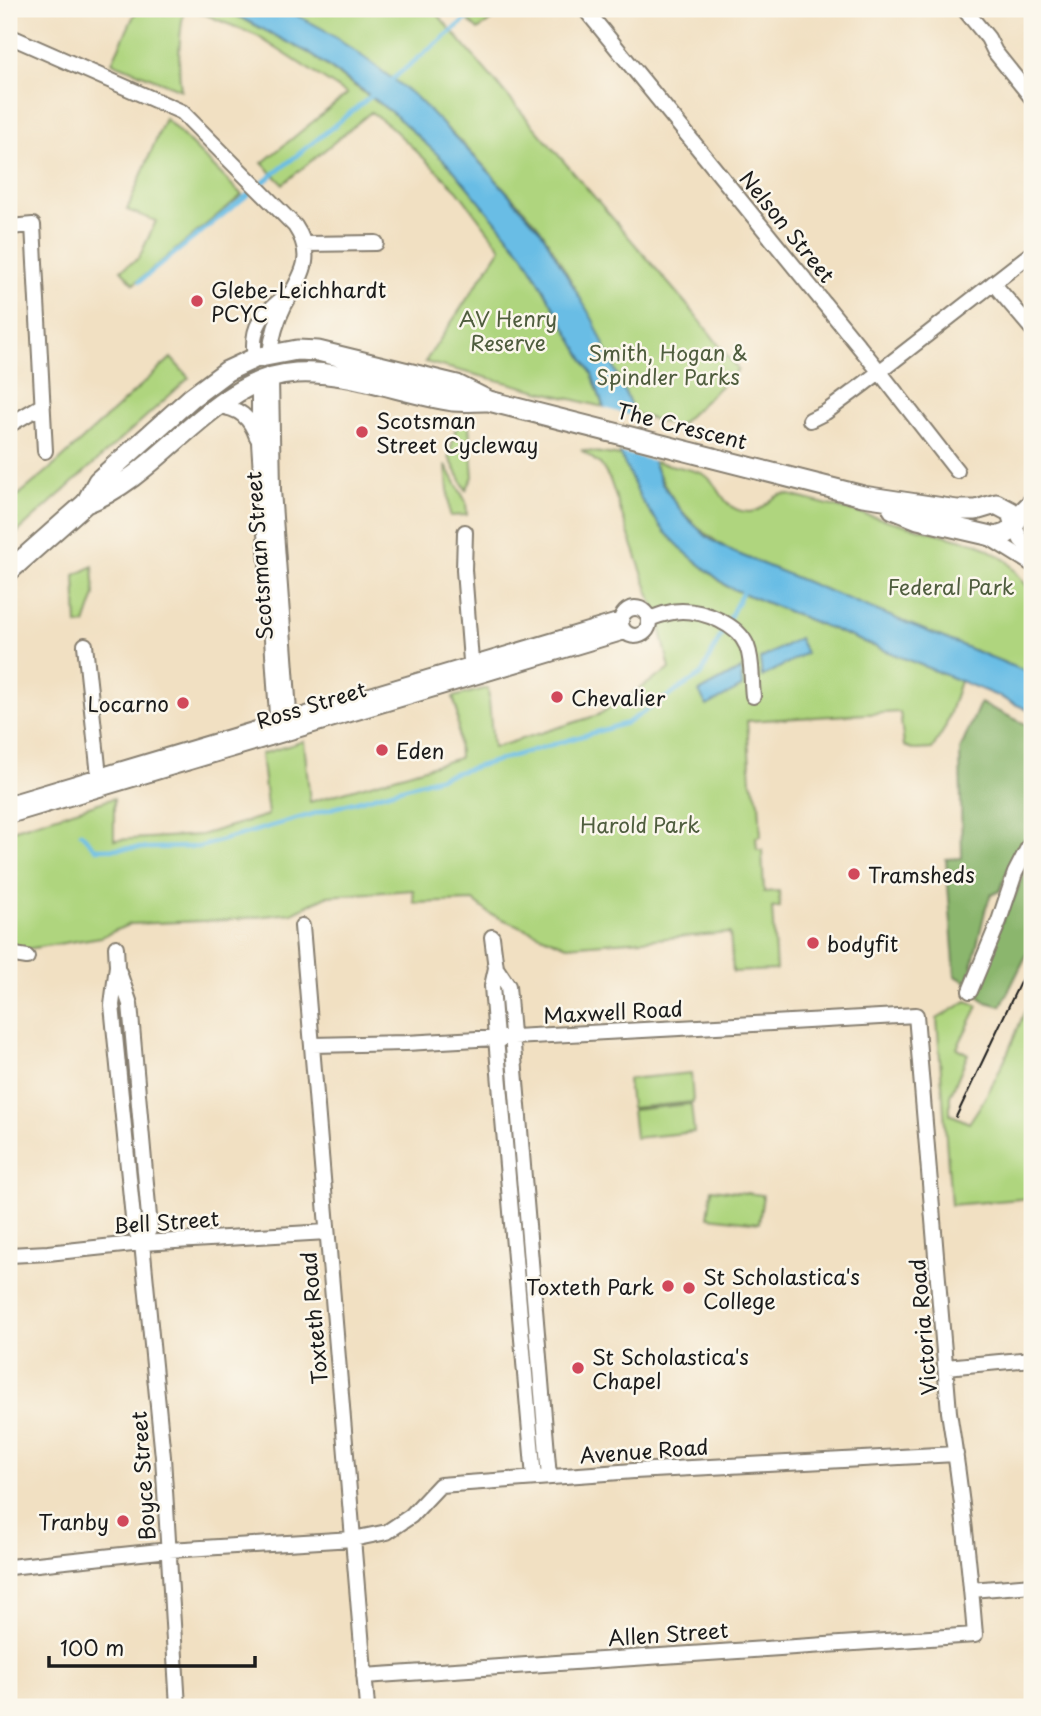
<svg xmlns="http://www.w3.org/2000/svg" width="1041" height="1716" font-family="'Playpen Sans',sans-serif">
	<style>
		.green { fill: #afd57e; stroke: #66784d; stroke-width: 2 }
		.forest { fill: #8bb66d; stroke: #546944; stroke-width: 2 }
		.water { fill: #69bde5; stroke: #426c80; stroke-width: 2 }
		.pier { fill: #f1e0c2 }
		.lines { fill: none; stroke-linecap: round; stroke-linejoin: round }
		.stream { stroke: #69bde5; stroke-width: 4.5 }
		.minor-casing { stroke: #867e6f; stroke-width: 18 }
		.major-casing { stroke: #867e6f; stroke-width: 23 }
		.minor { stroke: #fff; stroke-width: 14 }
		.major { stroke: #fff; stroke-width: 19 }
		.tram { stroke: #1c1c1c; stroke-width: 2 }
		.poi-dot { fill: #d1495b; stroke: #fbf7ec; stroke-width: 2.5 }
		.labels { text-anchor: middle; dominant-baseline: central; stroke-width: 5; stroke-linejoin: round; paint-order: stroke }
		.street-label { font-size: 21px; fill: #1c1c1c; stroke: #fbf7ec }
		.poi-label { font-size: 21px; fill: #1c1c1c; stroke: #fbf7ec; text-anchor: start }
		.park-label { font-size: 21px; fill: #4f5d3e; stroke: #fbf7ec }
	</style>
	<rect width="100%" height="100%" fill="#fbf7ec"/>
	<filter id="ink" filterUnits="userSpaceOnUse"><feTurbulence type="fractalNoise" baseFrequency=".0143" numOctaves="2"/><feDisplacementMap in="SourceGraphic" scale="14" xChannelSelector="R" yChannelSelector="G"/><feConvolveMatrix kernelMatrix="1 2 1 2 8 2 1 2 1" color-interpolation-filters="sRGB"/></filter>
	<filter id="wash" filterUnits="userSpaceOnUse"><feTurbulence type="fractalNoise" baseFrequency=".00686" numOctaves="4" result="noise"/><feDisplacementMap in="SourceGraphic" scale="28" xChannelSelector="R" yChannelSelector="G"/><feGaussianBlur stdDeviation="1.57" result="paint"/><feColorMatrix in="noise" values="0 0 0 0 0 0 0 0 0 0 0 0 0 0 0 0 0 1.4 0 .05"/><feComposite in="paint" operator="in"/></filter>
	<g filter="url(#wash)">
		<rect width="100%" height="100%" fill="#f1e0c2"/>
		<path class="green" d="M137 9H184C179 37 177 61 181 90L112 62Z
			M192 9H224L307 52 395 115 451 167 524 255 592 374 603 407 425 362 501 248 457 190 390 126 371 112 283 184 262 163 347 94 257 36Z
			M285 9H433L694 313 738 370 677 427 634 413C607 351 579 290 543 233 532 216 515 201 501 185 439 114 368 54 285 9Z
			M456 9H505L478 30Z
			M165 118 242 195 134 284 121 270 139 258 156 221 127 210Z
			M171 358 189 378 9 540V503L57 463Z
			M457 423 469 425 473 477 466 490 449 457Z
			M581 450 621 456 642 501 665 532 686 553 727 587 960 681 945 728 932 749 915 750 904 746 900 712 747 721 751 781 759 802 761 836 756 837 757 850H762L764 892 779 891 780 907 772 908 776 970 733 972 730 933 567 946 490 914 474 901 414 903 413 890 327 896 292 913 228 920 130 924 101 937 27 949H13L9 883V831L114 798V840L201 835 268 815 261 754 304 741 310 802 459 758 457 710 453 697 488 688 493 748 598 715 670 669 659 622 610 480 601 465Z
			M653 461C663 464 698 470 705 475 723 487 721 511 749 512 765 512 771 494 786 494L979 544 1007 561 1032 592V674L733 552C693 529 670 503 653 461Z
			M446 465 466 502 467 515 450 516Z
			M93 566 95 595 85 624 77 625 75 575Z
			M1032 992V1198L951 1205 937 1019 967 1001 978 1006 957 1048 968 1054 950 1096V1114L969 1123C997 1083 1015 1037 1032 992Z
			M691 1073 693 1102 631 1108 628 1079Z
			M691 1104 694 1132 635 1138 632 1110Z
			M712 1189 763 1195 759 1223 708 1217Z"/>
		<path class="forest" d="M980 703 1032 727V834L1008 869 1000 891 991 895 986 907 968 983 955 976 946 859 962 858 960 750Z
			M1032 850V944L1001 1006 986 1002 973 992 1002 921 1015 896Z"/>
		<path class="water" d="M224 9H285L323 29 365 58 416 97 489 172 541 231 593 320 634 413 662 484 684 515 708 538 733 552 1032 674V712L1000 697 728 587 686 553 665 532 642 501 621 456 592 374 524 255 451 167 395 115 361 89 307 52Z
			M799 638 806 653 762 677 760 659Z
			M741 669 742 687 707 706 699 692Z"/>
		<path class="pier" d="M601 407 639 418 657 462 615 451Z"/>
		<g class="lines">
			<path class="stream" d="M390 81 479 9
				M140 281 375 93
				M81 833 96 849 199 847 627 723 701 675 744 589"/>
		</g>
	</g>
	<g filter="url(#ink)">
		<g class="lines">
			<g class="minor-casing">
				<path id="minor" d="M585 9 879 371 957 471
					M964 9 988 38 995 52 1032 98
					M9 36 182 112 295 226C317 259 300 277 284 306 276 322 272 337 270 353
					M9 227 33 225 45 451
					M305 244 376 243
					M993 283 1032 329
					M255 358C250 326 262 314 287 295
					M271 378 273 490 290 726
					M259 382V442L278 730
					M218 406C239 408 250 417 257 437
					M810 420 826 412 865 383 1032 253
					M9 425 43 405
					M1014 525 1021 540 1032 551
					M465 532 464 570 472 674
					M987 536 1032 564
					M621 622a14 14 0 1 1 28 0a14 14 0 1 1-28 0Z
					M649 619C660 615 670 611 682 611 704 611 738 624 747 646 753 661 751 680 753 696
					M85 645 100 785
					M9 803 621 620
					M9 816 625 632
					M302 926 367 1707
					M492 937 496 968 492 986 496 1038 534 1478
					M116 947 117 966 112 1005 134 1228 142 1243 163 1457 178 1707
					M9 954 27 957
					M496 968 508 986 549 1477
					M119 972 130 1004 150 1228 142 1243
					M970 991 999 921 1015 873 1032 840
					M312 1045 406 1043 916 1015 949 1412C961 1486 969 1561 975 1635L364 1676
					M9 1255 48 1253 142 1243 327 1232
					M946 1367 1032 1359
					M9 1567 169 1550 353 1539 387 1532 411 1516 440 1485 634 1471 956 1454
					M971 1590 1032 1585"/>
			</g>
			<g class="major-casing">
				<path id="major" d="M86 503C162 475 213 378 296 373 349 370 401 393 453 401 464 402 475 401 485 401
					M893 509 918 519 996 537 1008 533 1021 514 1032 503
					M9 571 86 503 98 481 191 398 227 371 255 358 297 350 318 351 457 385 489 401 863 496 957 510H976L996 504 1011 512 1014 523"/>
			</g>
			<use href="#minor" class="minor"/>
			<use href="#major" class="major"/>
			<path class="tram" d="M956 1117 1032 957"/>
		</g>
	</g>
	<g class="poi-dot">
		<circle cx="197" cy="301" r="7"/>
		<circle cx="362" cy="432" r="7"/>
		<circle cx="557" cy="697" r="7"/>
		<circle cx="183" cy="703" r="7"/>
		<circle cx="382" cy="750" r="7"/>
		<circle cx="854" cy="874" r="7"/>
		<circle cx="813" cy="943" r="7"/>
		<circle cx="668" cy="1286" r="7"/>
		<circle cx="689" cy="1288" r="7"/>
		<circle cx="578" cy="1368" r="7"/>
		<circle cx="123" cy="1521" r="7"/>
	</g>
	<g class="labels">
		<g class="street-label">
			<text transform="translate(788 226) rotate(51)">Nelson Street</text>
			<text transform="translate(682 425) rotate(14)">The Crescent</text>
			<text transform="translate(258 556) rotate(-94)">Scotsman Street</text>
			<text transform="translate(311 704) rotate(-17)">Ross Street</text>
			<text transform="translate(613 1011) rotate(-3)">Maxwell Road</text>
			<text transform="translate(166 1221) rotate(-4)">Bell Street</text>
			<text transform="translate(313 1318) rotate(-95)">Toxteth Road</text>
			<text transform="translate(922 1327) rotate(-95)">Victoria Road</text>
			<text transform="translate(644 1450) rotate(-4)">Avenue Road</text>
			<text transform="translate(142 1476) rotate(-94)">Boyce Street</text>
			<text transform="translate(668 1633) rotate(-4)">Allen Street</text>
		</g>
		<g class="poi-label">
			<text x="211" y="289">Glebe-Leichhardt<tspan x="211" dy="24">PCYC</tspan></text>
			<text x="376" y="420">Scotsman<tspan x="376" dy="24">Street Cycleway</tspan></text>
			<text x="571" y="697">Chevalier</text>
			<text x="169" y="703" text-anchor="end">Locarno</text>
			<text x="396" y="750">Eden</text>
			<text x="868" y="874">Tramsheds</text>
			<text x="827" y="943">bodyfit</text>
			<text x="703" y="1276">St Scholastica's<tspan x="703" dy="24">College</tspan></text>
			<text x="654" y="1286" text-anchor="end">Toxteth Park</text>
			<text x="592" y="1356">St Scholastica's<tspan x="592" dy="24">Chapel</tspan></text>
			<text x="109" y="1521" text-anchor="end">Tranby</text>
		</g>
		<g class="park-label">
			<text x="508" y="318">AV Henry<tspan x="508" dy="24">Reserve</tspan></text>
			<text x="668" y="352">Smith, Hogan &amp;<tspan x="668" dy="24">Spindler Parks</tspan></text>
			<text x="951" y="586">Federal Park</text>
			<text x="640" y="824">Harold Park</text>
		</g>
	</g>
	<rect width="1041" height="1716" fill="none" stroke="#fbf7ec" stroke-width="35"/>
	<path d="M49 1656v10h206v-10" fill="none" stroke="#1c1c1c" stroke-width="3.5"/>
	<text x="60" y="1656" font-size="21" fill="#1c1c1c" stroke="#fbf7ec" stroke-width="5" paint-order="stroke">100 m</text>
</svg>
